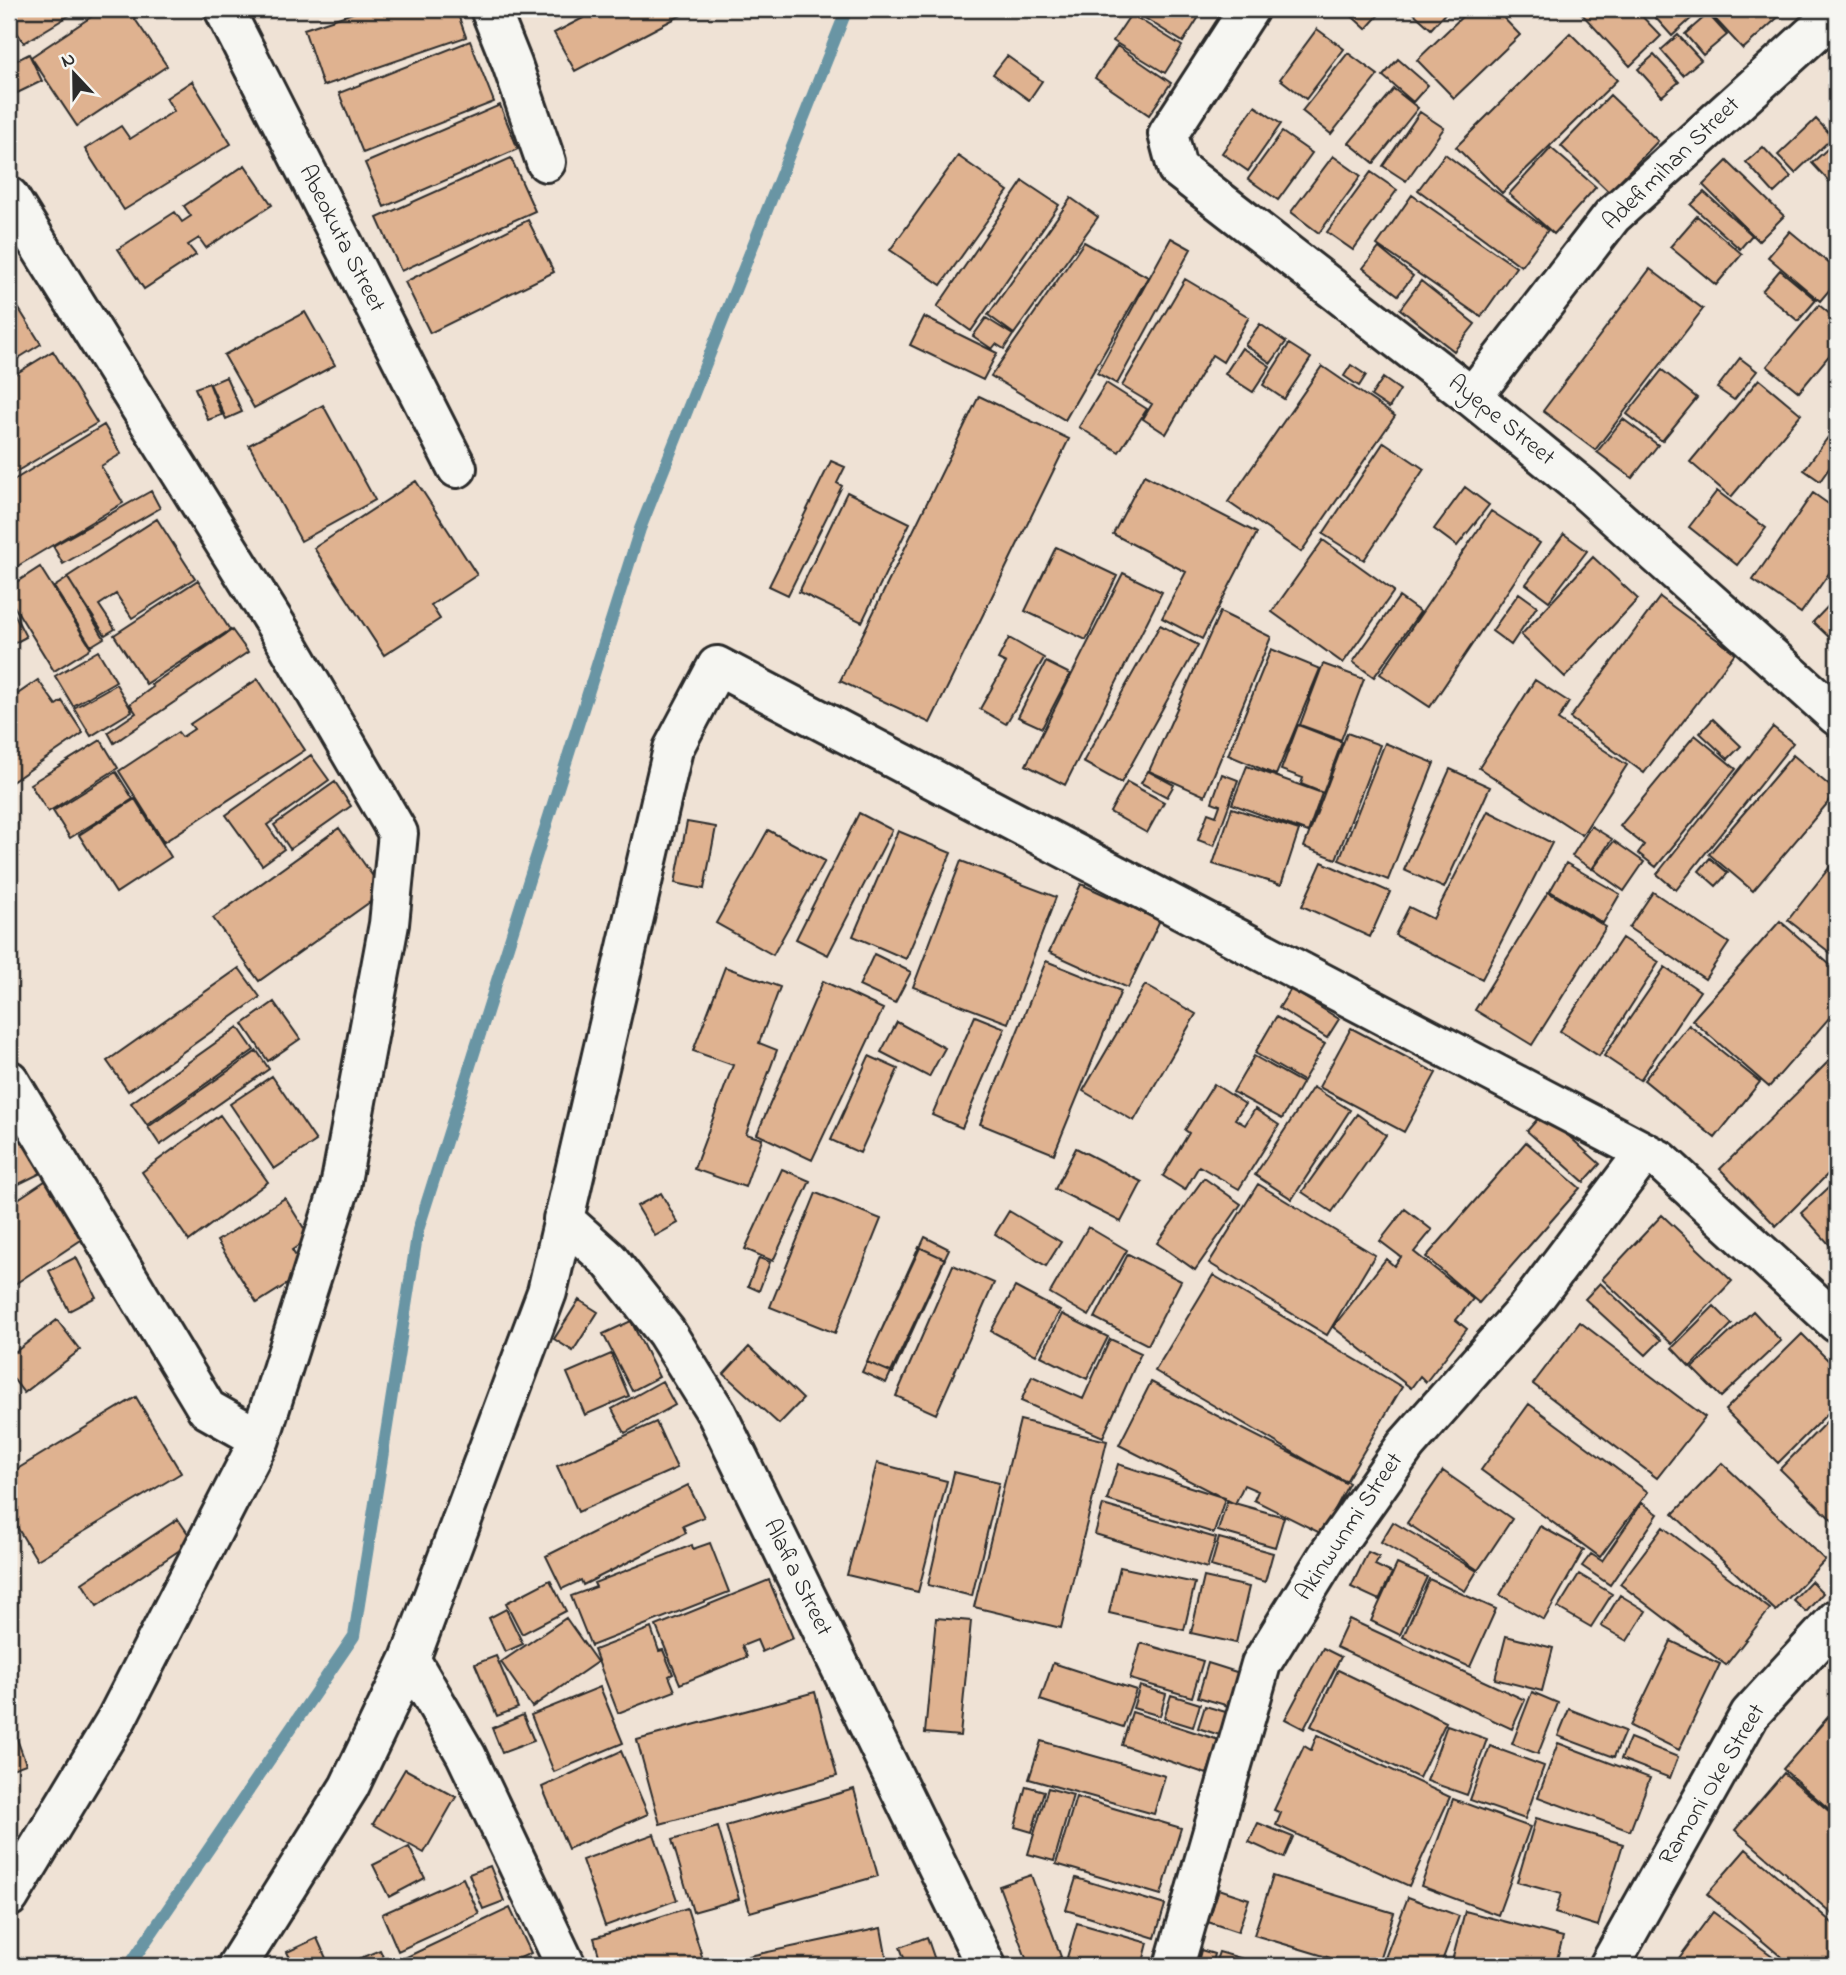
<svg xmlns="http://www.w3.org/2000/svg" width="1846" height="1975" font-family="'Indie Flower',sans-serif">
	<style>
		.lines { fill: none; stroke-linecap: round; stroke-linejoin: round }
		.stream { stroke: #6995a4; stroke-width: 12 }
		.building { fill: #dfb290; stroke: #2b2b2b; stroke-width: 2 }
		.street-casing { stroke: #2b2b2b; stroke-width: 44 }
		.street { stroke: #f6f6f2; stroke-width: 38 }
		.labels { text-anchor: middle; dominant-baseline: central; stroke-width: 6; stroke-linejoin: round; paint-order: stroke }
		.street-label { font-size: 24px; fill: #2b2b2b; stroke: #f6f6f2 }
	</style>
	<rect width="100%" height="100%" fill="#efe2d5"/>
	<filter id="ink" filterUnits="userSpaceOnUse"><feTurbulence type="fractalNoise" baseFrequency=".0143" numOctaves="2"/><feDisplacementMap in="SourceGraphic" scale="14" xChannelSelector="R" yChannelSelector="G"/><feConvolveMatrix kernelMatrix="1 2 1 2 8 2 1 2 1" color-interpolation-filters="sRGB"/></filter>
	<g filter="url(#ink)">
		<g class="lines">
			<path class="stream" d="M129 1966 354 1636 418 1230 640 529 847 9"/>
		</g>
		<path class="building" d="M9 9H80L24 43 9 20Z
			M103 9H128L167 66 77 126 31 57Z
			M365 9H456L466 37 323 86 304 29Z
			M580 9H693L575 71 554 33 585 17Z
			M1143 9H1204L1183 42 1140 15Z
			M1344 9H1384L1366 29Z
			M1409 9H1449L1431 29Z
			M1470 9H1495L1520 35 1454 98 1417 60Z
			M1584 9H1635L1661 36 1630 66 1580 12Z
			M1662 9H1688L1694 16 1672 36 1654 16Z
			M1706 9H1783L1785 11 1743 49Z
			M1131 14 1182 46 1165 73 1113 41Z
			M1708 14 1727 35 1703 55 1685 34Z
			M1317 29 1344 49 1306 99 1280 79Z
			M1570 33 1617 80 1502 193 1456 147Z
			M1678 35 1701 60 1683 75 1661 50Z
			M470 41 494 102 363 153 339 93Z
			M1117 46 1171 83 1149 115 1095 78Z
			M1348 53 1378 75 1331 134 1302 111Z
			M29 54 42 81 11 96 9 90V64Z
			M1654 55 1679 82 1662 96 1638 69Z
			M1007 56 1042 81 1029 100 993 74Z
			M1398 59 1428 85 1413 102 1383 76Z
			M192 81 231 144 124 210 85 149 121 126 130 139 174 111 166 98Z
			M1394 89 1418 108 1374 163 1349 143Z
			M1610 95 1658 141 1609 192 1561 146Z
			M500 105 518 149 384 207 365 163Z
			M1255 106 1281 124 1248 171 1222 153Z
			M1420 112 1444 128 1406 181 1383 166Z
			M1816 119 1833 137 1795 173 1778 155Z
			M1282 132 1312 153 1278 200 1248 179Z
			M1837 140V190L1812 163Z
			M1763 147 1791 177 1774 193 1746 162Z
			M1551 148 1596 187 1554 234 1509 194Z
			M1445 154 1548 230 1521 266 1418 190Z
			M958 156 1008 191 941 285 890 250Z
			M1333 156 1361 176 1319 233 1291 212Z
			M511 158 535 211 401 271 377 218Z
			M1727 161 1784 216 1759 241 1703 185Z
			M245 165 272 205 206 248 199 238 188 245 196 255 144 289 118 249 175 212 182 222 191 216 184 206Z
			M1371 172 1397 190 1353 250 1327 232Z
			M1023 181 1059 205 971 331 937 307Z
			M1704 192 1752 235 1740 249 1691 205Z
			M1412 195 1516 267 1481 317 1377 245Z
			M1071 198 1098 217 1014 334 988 315Z
			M1697 216 1742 254 1716 285 1670 247Z
			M528 220 554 272 430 333 405 282Z
			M1790 231 1837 270V281L1820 301 1768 257Z
			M1171 238 1191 249 1117 384 1097 373Z
			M1084 242 1148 277 1065 420 991 376Z
			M1379 248 1413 276 1398 295 1363 268Z
			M1650 269 1703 309 1595 450 1543 411Z
			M1780 270 1816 300 1798 321 1762 291Z
			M1185 279 1249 317 1223 362 1212 355 1166 434 1143 419 1152 404 1122 386Z
			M1421 281 1475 324 1454 351 1400 309Z
			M9 293 41 344 9 364Z
			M1819 305 1837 320V346L1799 392 1767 366Z
			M305 312 335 365 254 408 224 355Z
			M924 317 997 353 983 380 910 345Z
			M986 318 1013 335 1004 349 996 344 992 349 973 336Z
			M1260 324 1286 342 1271 363 1245 345Z
			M1289 344 1311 358 1284 399 1263 385Z
			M1242 348 1270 366 1253 392 1225 374Z
			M53 351 97 423 9 476V378Z
			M1740 358 1757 371 1734 400 1717 388Z
			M1351 365 1366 375 1359 386 1344 376Z
			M1322 366 1395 416 1301 552 1228 502Z
			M1662 370 1697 398 1662 441 1627 414Z
			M226 377 242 412 226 419 210 384Z
			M1383 378 1400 390 1389 408 1371 396Z
			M1759 379 1801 414 1731 497 1690 462Z
			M209 383 222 415 208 420 195 388Z
			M1106 383 1147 409 1119 452 1079 427Z
			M979 396 1069 439 930 723 840 681Z
			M323 405 375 500 301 541 249 445Z
			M1623 419 1658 445 1632 478 1597 452Z
			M104 425 121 454 101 466 123 503 16 567 9 556V483Z
			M1837 425V457L1820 481 1804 470Z
			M1384 442 1424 469 1364 560 1323 534Z
			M831 461 845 467 837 483 842 486 788 595 769 586Z
			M1144 475 1257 533 1202 639 1162 618 1186 572 1113 534Z
			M416 481 477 575 431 605 440 619 384 655 314 548Z
			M1465 487 1489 505 1457 546 1434 529Z
			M151 491 160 508 63 564 53 546Z
			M1717 491 1766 528 1737 565 1689 527Z
			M847 492 910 523 862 622 799 592Z
			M1813 493 1837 510V562L1801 613 1753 580Z
			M1491 511 1540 543 1430 707 1380 674Z
			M157 519 195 578 132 618 116 594 99 605 115 629 105 635 67 577Z
			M1564 534 1587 551 1549 601 1526 584Z
			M1323 540 1394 591 1343 663 1272 612Z
			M1056 547 1117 576 1086 640 1025 611Z
			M1593 557 1638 599 1565 677 1521 635Z
			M40 567 91 648 54 671 9 598V587Z
			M1123 573 1162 592 1065 785 1026 765Z
			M68 578 104 638 91 646 54 587Z
			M198 580 230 630 146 684 114 635Z
			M1519 593 1537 606 1511 645 1492 631Z
			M1399 597 1420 612 1374 677 1353 662Z
			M1660 597 1735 653 1644 773 1570 718Z
			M1837 597V645L1813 622Z
			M9 604 26 637 9 646Z
			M1220 612 1271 637 1205 796 1149 771Z
			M1160 625 1198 645 1121 783 1083 762Z
			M232 630 248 652 114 743 108 732 136 713 130 704 153 687 151 685Z
			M1009 638 1044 658 1006 724 980 709 1006 663 998 659Z
			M1271 649 1320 669 1276 775 1228 755Z
			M98 651 116 681 73 706 55 676Z
			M1046 662 1070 674 1042 728 1018 717Z
			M1323 664 1364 679 1341 740 1300 725Z
			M258 679 305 750 164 842 119 771 178 732 182 737 194 729 190 724Z
			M38 680 56 705 62 701 83 733 9 784V700Z
			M1535 680 1569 702 1558 720 1627 765 1582 835 1479 768Z
			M116 684 132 711 91 736 74 708Z
			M1713 719 1741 746 1728 759 1700 733Z
			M1298 725 1342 742 1323 793 1301 784 1303 778 1281 770Z
			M1773 727 1793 743 1676 890 1657 874Z
			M1347 733 1380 745 1336 859 1304 847Z
			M1695 735 1736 769 1656 867 1638 853 1644 845 1620 826Z
			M101 740 118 768 48 812 30 784Z
			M1385 743 1434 763 1388 880 1339 860Z
			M311 755 329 780 267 825 284 849 262 865 226 815Z
			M1793 755 1837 792 1753 891 1709 854Z
			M1247 766 1322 793 1308 832 1232 804Z
			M1450 769 1490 787 1444 888 1404 870Z
			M1148 771 1174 785 1167 797 1141 783Z
			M116 772 133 799 70 838 53 811Z
			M1222 774 1238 780 1214 846 1198 840 1208 813 1216 816 1220 805 1212 802Z
			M335 782 351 806 290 849 274 825Z
			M1127 782 1164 802 1147 833 1110 812Z
			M135 799 171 857 116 893 79 835Z
			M1232 808 1299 830 1281 885 1213 864Z
			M1488 811 1552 843 1482 979 1395 935 1409 907 1433 919Z
			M859 813 892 830 828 955 796 939Z
			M687 822 716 827 704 889 675 883Z
			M1591 826 1612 839 1592 869 1572 856Z
			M339 828 384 892 259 981 213 918Z
			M768 830 825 861 773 955 716 923Z
			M898 831 951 853 906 959 853 936Z
			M1614 841 1644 862 1624 891 1593 869Z
			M1710 858 1728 873 1716 886 1699 871Z
			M1837 858V958L1788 920Z
			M961 861 1056 897 1008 1023 913 987Z
			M1322 862 1390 892 1370 937 1302 906Z
			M1566 863 1620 894 1603 923 1550 891Z
			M1081 884 1160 920 1128 988 1049 952Z
			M1548 892 1606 927 1532 1045 1475 1010Z
			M1653 892 1729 943 1705 979 1629 928Z
			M1780 921 1837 971V1009L1769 1087 1692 1020Z
			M1622 938 1659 962 1599 1056 1560 1031Z
			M874 954 911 972 895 1003 859 986Z
			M1046 961 1121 991 1054 1154 980 1124Z
			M725 967 780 987 759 1043 777 1050 746 1134 762 1139 745 1187 694 1169 733 1065 693 1051Z
			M1665 967 1700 991 1640 1080 1604 1056Z
			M239 968 260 997 128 1091 107 1061Z
			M823 981 883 1009 812 1160 757 1134Z
			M1145 985 1196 1014 1134 1121 1083 1091Z
			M1291 989 1339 1019 1327 1038 1279 1008Z
			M274 1002 300 1039 268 1061 243 1024Z
			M975 1016 1005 1028 962 1128 932 1115Z
			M1276 1017 1325 1044 1303 1081 1255 1053Z
			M897 1022 945 1048 929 1077 881 1052Z
			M1689 1025 1760 1082 1715 1138 1644 1080Z
			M238 1027 254 1050 147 1125 131 1103Z
			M1351 1028 1436 1073 1404 1132 1319 1087Z
			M257 1051 269 1069 160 1145 148 1127Z
			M1837 1053V1165L1776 1226 1720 1169Z
			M869 1056 898 1069 860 1153 831 1140Z
			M1254 1056 1302 1083 1282 1119 1233 1092Z
			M272 1076 316 1141 274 1169 230 1104Z
			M1214 1084 1245 1104 1235 1119 1245 1125 1255 1109 1279 1125 1239 1189 1199 1166 1185 1190 1163 1176 1189 1133 1185 1130Z
			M1313 1087 1350 1110 1292 1199 1255 1175Z
			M9 1103 43 1172 9 1189Z
			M1543 1113 1600 1164 1584 1182 1527 1131Z
			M1357 1114 1386 1135 1332 1212 1302 1192Z
			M220 1115 268 1182 189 1241 142 1172Z
			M1526 1142 1580 1188 1479 1303 1426 1257Z
			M1076 1148 1142 1182 1121 1222 1055 1189Z
			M782 1169 810 1181 773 1261 745 1249Z
			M1204 1178 1241 1204 1195 1270 1157 1243Z
			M48 1179 87 1236 9 1288V1205Z
			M1837 1180V1253L1801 1213Z
			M1258 1184 1375 1255 1327 1335 1209 1263Z
			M661 1193 678 1223 655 1236 637 1206Z
			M816 1193 881 1219 835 1333 770 1307Z
			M285 1198 310 1238 292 1250 306 1272 257 1303 217 1241Z
			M1405 1209 1432 1230 1414 1252 1473 1299 1456 1320 1467 1329 1426 1382 1420 1376 1411 1388 1333 1327 1386 1259 1394 1266 1401 1257 1380 1241Z
			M1009 1211 1061 1242 1046 1266 995 1234Z
			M1662 1215 1732 1281 1672 1344 1602 1279Z
			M1088 1227 1127 1250 1089 1316 1050 1293Z
			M925 1237 949 1249 886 1383 862 1372Z
			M919 1247 945 1259 893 1373 867 1362Z
			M1128 1254 1181 1281 1148 1345 1095 1318Z
			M76 1257 96 1297 69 1311 49 1271Z
			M759 1258 770 1262 759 1291 748 1286Z
			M953 1265 994 1283 936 1414 896 1396Z
			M1213 1275 1402 1387 1345 1483 1155 1371Z
			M1600 1283 1661 1340 1646 1355 1585 1299Z
			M1015 1287 1060 1311 1036 1355 991 1331Z
			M579 1300 598 1312 573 1351 554 1339Z
			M1714 1306 1732 1324 1690 1367 1672 1348Z
			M1753 1311 1781 1341 1721 1397 1692 1368Z
			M1062 1314 1108 1337 1087 1379 1041 1356Z
			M57 1320 80 1350 24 1393 9 1373V1343L15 1352Z
			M631 1321 659 1377 632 1391 603 1334Z
			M1580 1322 1705 1417 1657 1478 1533 1384Z
			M1802 1334 1837 1369V1404L1778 1463 1725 1410Z
			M1110 1339 1141 1353 1103 1437 1021 1401 1032 1376 1083 1399Z
			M749 1347 803 1399 779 1424 724 1374Z
			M611 1354 629 1396 585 1415 567 1373Z
			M662 1381 675 1405 625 1433 612 1409Z
			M1151 1382 1349 1483 1322 1534 1254 1500 1258 1491 1244 1485 1235 1504 1119 1445Z
			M136 1397 181 1473 37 1560 9 1514V1474Z
			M1529 1404 1648 1492 1600 1557 1481 1470Z
			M1837 1411V1525L1780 1469Z
			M1020 1420 1107 1441 1061 1628 974 1607Z
			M656 1422 677 1468 578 1512 557 1466Z
			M877 1463 947 1481 918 1592 847 1575Z
			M1722 1463 1825 1560 1776 1611 1673 1514Z
			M1118 1464 1225 1498 1214 1533 1107 1500Z
			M1443 1471 1512 1519 1478 1570 1407 1523Z
			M954 1472 999 1483 972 1596 928 1585Z
			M688 1485 704 1517 683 1526 686 1533 583 1585 581 1580 562 1589 546 1556Z
			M1227 1501 1284 1517 1275 1547 1218 1531Z
			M1642 1503 1658 1514 1610 1585 1582 1566 1591 1554 1602 1561Z
			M1103 1505 1216 1538 1207 1568 1095 1534Z
			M178 1519 193 1541 97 1606 82 1583Z
			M1393 1522 1477 1571 1465 1591 1381 1542Z
			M1540 1526 1584 1550 1544 1620 1500 1595Z
			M1663 1527 1770 1609 1726 1665 1620 1584Z
			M1219 1538 1273 1553 1265 1582 1211 1566Z
			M710 1543 729 1592 591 1646 571 1596 596 1587 594 1583 692 1545 693 1549Z
			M1368 1552 1379 1557 1375 1565 1392 1573 1379 1600 1351 1587Z
			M1397 1564 1427 1577 1400 1635 1371 1621Z
			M1120 1567 1195 1583 1184 1630 1109 1613Z
			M1579 1574 1612 1594 1591 1627 1558 1608Z
			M1204 1577 1249 1587 1236 1643 1191 1633Z
			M1429 1579 1496 1609 1470 1667 1403 1637Z
			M550 1580 566 1611 522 1634 506 1603Z
			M769 1580 793 1638 762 1652 757 1640 742 1646 747 1657 680 1684 656 1626Z
			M1811 1581 1823 1593 1806 1612 1793 1600Z
			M1620 1595 1646 1611 1627 1641 1601 1626Z
			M506 1609 523 1644 505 1652 489 1618Z
			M566 1618 597 1662 532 1707 501 1662Z
			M936 1618 971 1621 960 1736 925 1733Z
			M1349 1619 1525 1700 1512 1729 1336 1647Z
			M651 1628 659 1651 663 1650 673 1674 669 1676 675 1691 618 1713 594 1650Z
			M1506 1636 1553 1648 1542 1691 1495 1679Z
			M1671 1641 1720 1664 1679 1750 1630 1726Z
			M1141 1643 1203 1661 1192 1697 1130 1679Z
			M1323 1648 1341 1657 1304 1729 1285 1719Z
			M496 1656 518 1708 497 1716 475 1664Z
			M1053 1663 1136 1690 1123 1727 1040 1700Z
			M1208 1663 1249 1676 1239 1709 1198 1697Z
			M1338 1670 1446 1722 1419 1778 1311 1726Z
			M1140 1686 1166 1694 1160 1716 1133 1708Z
			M600 1687 623 1743 554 1772 531 1715Z
			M815 1692 837 1776 660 1824 637 1740Z
			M1532 1692 1558 1703 1538 1754 1512 1744Z
			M1171 1695 1200 1704 1193 1727 1164 1718Z
			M1205 1706 1236 1715 1229 1738 1198 1728Z
			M1569 1709 1625 1731 1614 1757 1558 1736Z
			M1132 1712 1219 1740 1207 1774 1122 1745Z
			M523 1715 534 1741 502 1753 492 1728Z
			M1829 1716 1837 1723V1816L1783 1769Z
			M9 1717 26 1764 9 1770Z
			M1447 1725 1487 1739 1467 1795 1427 1781Z
			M1317 1735 1450 1797 1409 1886 1276 1825 1281 1813 1274 1810 1304 1746 1311 1750Z
			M1630 1738 1678 1757 1670 1778 1621 1759Z
			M1041 1741 1165 1776 1154 1814 1029 1779Z
			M1558 1743 1650 1778 1630 1831 1538 1797Z
			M1490 1746 1544 1766 1525 1819 1470 1800Z
			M621 1751 648 1814 568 1849 542 1787Z
			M405 1769 456 1797 424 1853 373 1824Z
			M1784 1773 1837 1818V1918L1735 1830Z
			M1026 1786 1044 1791 1032 1832 1015 1827Z
			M1048 1788 1073 1795 1054 1861 1028 1854Z
			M854 1789 878 1876 750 1912 726 1826Z
			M1076 1797 1181 1828 1161 1895 1056 1864Z
			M1453 1799 1530 1827 1498 1915 1421 1886Z
			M1536 1818 1623 1844 1598 1926 1555 1913 1561 1894 1517 1882Z
			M1258 1823 1293 1837 1284 1858 1249 1842Z
			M718 1827 739 1899 693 1912 672 1840Z
			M654 1834 677 1900 605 1926 582 1860Z
			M409 1847 425 1878 389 1897 373 1865Z
			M1746 1849 1837 1927V1966H1792L1707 1894Z
			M490 1866 504 1901 483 1909 469 1874Z
			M1031 1875 1061 1957 1037 1966H1029L999 1886Z
			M1273 1876 1394 1913 1377 1966H1357L1254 1935Z
			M463 1878 479 1914 398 1951 382 1914Z
			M1076 1878 1165 1905 1155 1938 1066 1910Z
			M1219 1889 1249 1899 1238 1932 1208 1922Z
			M1408 1897 1459 1916 1441 1964 1447 1966H1382Z
			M510 1908 531 1953 503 1966H398L396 1962Z
			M687 1908 705 1966H620L619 1964 602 1966 594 1938Z
			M1465 1911 1563 1937 1555 1966 1451 1965Z
			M1713 1912 1786 1966H1691L1679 1958Z
			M1077 1923 1148 1943 1142 1966H1086L1066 1961Z
			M881 1928 888 1966H751L749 1956Z
			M927 1937 937 1966H907L900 1947Z
			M317 1938 329 1965 294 1966 287 1952Z
			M380 1950 387 1966H341Z
			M1201 1950 1214 1954 1211 1966H1197Z
			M1219 1952 1268 1966H1214Z"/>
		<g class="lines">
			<g class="street-casing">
				<path id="street" d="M224 9 457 468
					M490 9 512 64 546 162
					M1249 9 1168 134 1177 168 1472 397 1582 487 1837 716
					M9 197 284 638 398 833 389 924 340 1187 260 1439 117 1718 9 1897
					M1472 397 1612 216 1837 12
					M9 1080 207 1409 260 1439
					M563 1219 609 1260 666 1332 717 1414 986 1966
					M410 1659 466 1755 566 1966
					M237 1966 349 1787 410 1659 547 1292 673 749 717 666 1660 1160 1837 1323
					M1174 1966 1261 1664 1327 1557 1406 1445 1527 1308 1645 1152
					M1609 1966 1750 1714 1837 1619"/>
			</g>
			<use href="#street" class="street"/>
		</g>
	</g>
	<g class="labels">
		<g class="street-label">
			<text transform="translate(1672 164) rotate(-44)">Adefimihan Street</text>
			<text transform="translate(341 239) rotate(63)">Abeokuta Street</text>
			<text transform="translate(1501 421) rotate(39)">Ayepe Street</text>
			<text transform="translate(1350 1527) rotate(-56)">Akinwunmi Street</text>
			<text transform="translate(797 1578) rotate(64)">Alafia Street</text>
			<text transform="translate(1713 1785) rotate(-59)">Ramoni Oke Street</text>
		</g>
	</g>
	<rect width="1846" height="1975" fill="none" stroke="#f6f6f2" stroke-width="35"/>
	<rect x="18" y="18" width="1811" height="1940" fill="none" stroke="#2b2b2b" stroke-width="2.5" filter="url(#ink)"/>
	<g transform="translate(74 74) rotate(338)" stroke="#f6f6f2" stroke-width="5" paint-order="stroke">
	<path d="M0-5L12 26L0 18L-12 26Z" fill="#2b2b2b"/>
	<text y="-10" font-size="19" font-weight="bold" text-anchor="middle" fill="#2b2b2b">N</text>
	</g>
</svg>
